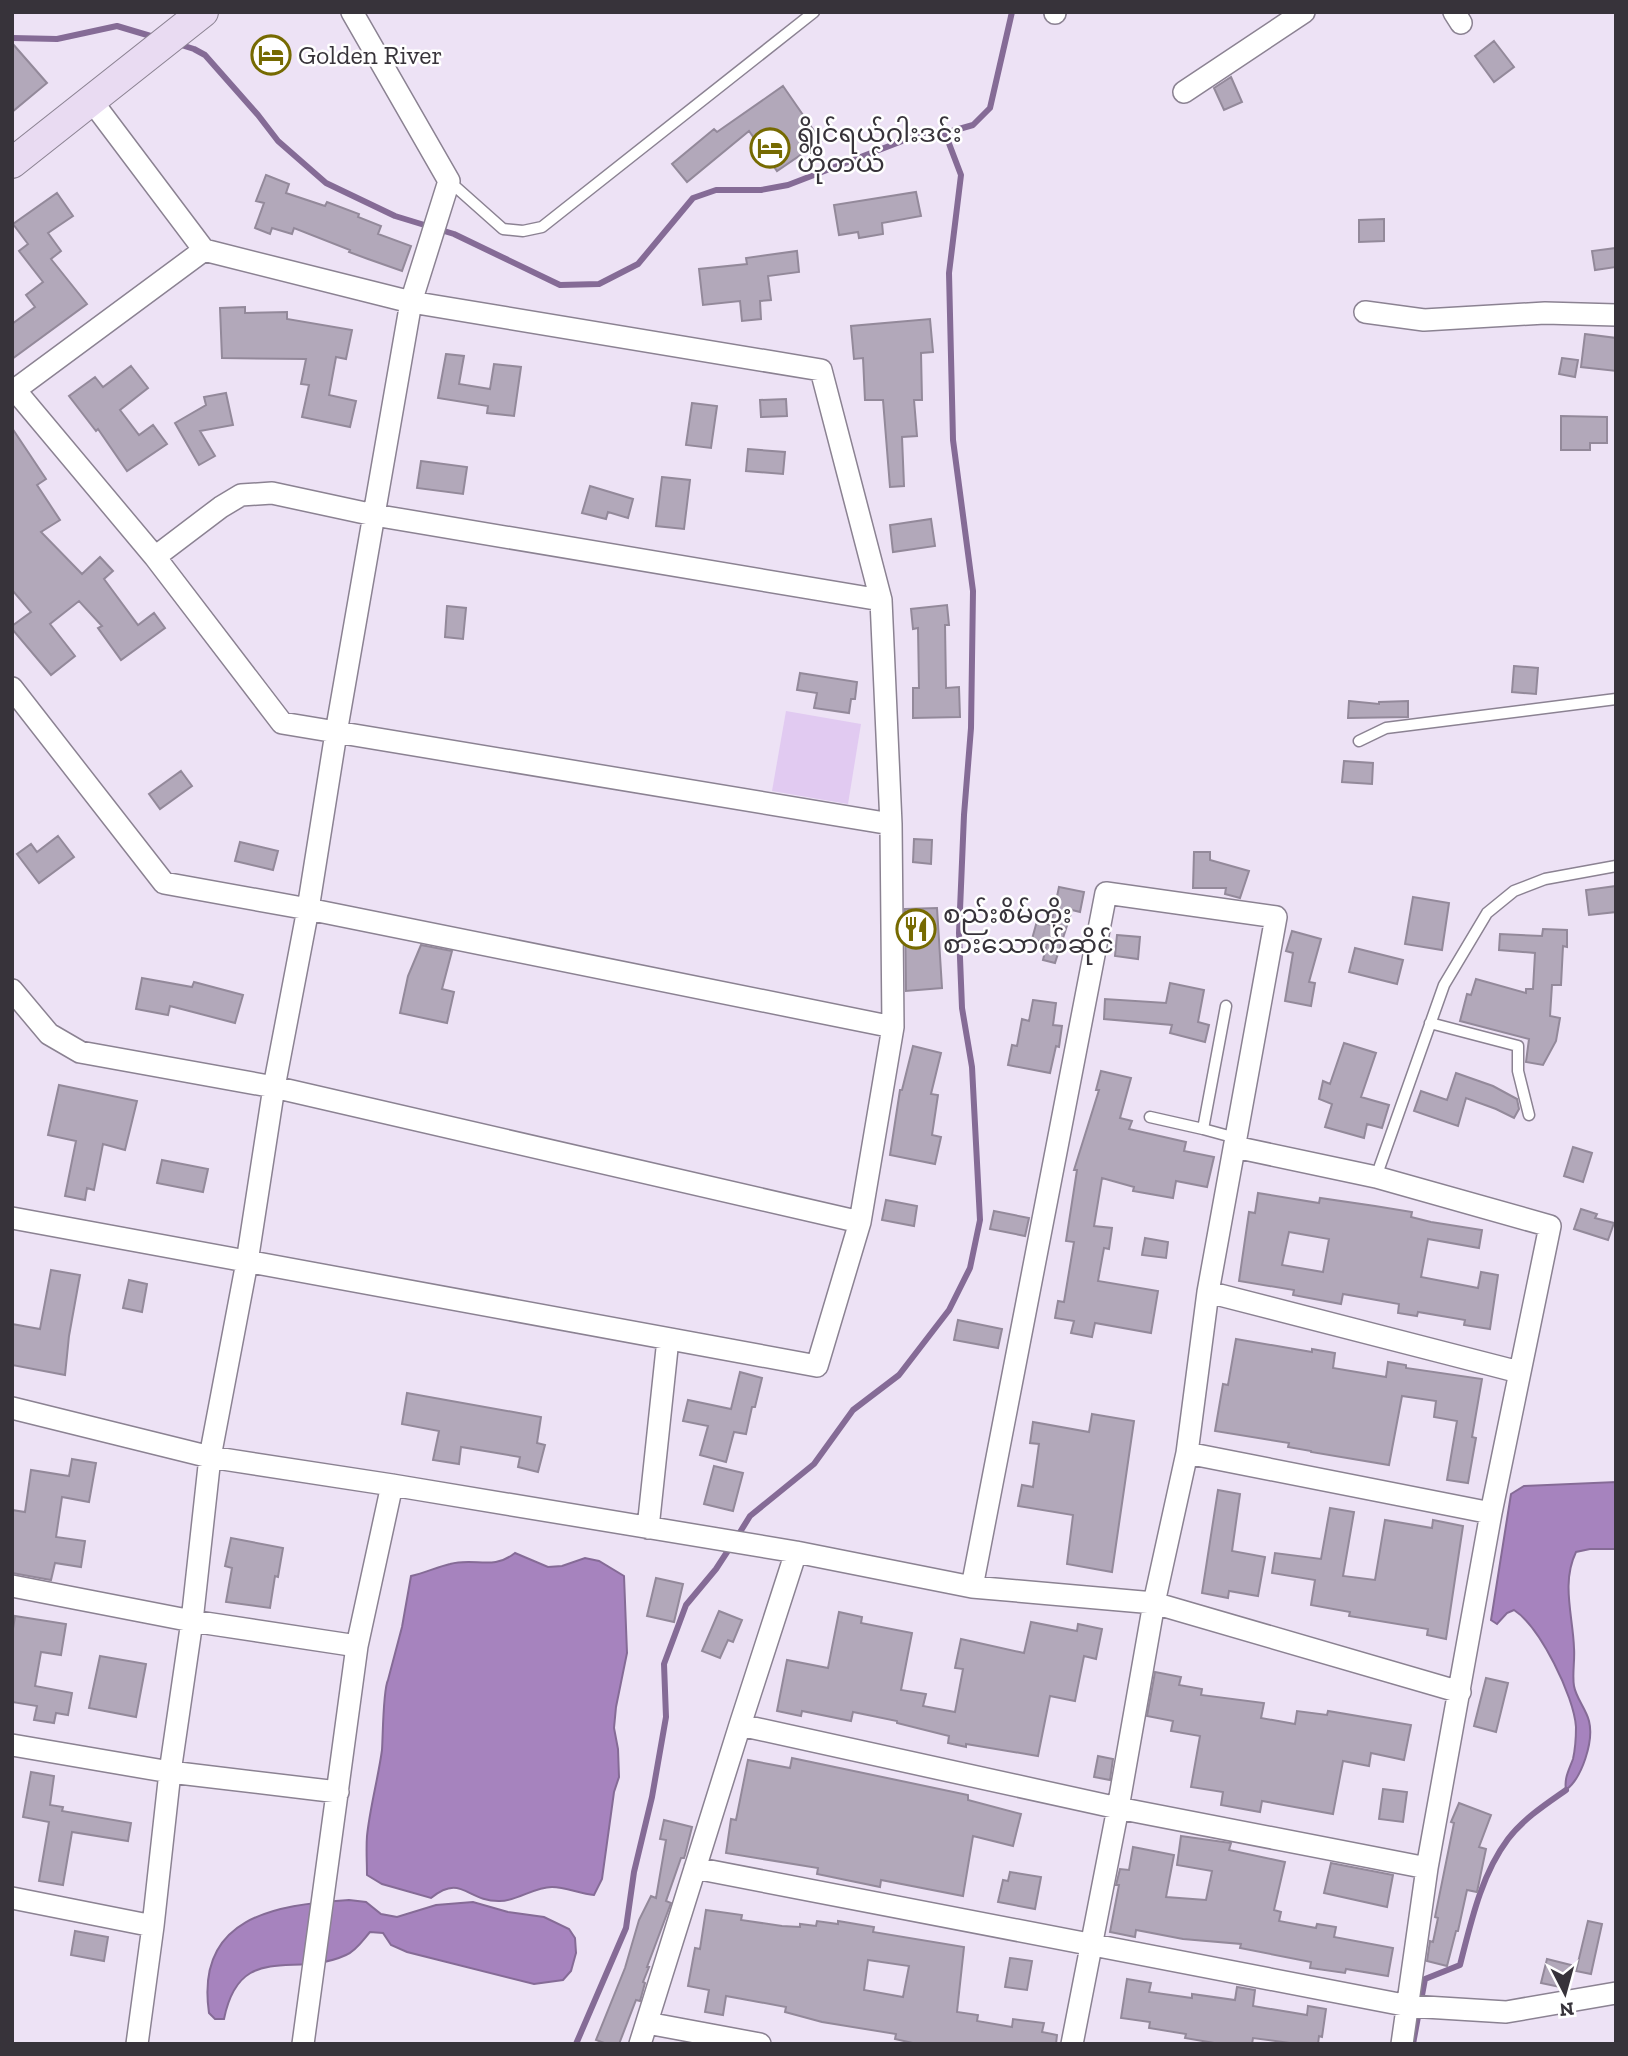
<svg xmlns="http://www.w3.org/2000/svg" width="1628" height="2056" font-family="'Zilla Slab','Noto Sans Myanmar',serif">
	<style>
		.green { fill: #e1caf1 }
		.water { fill: #a683be; stroke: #856b96; stroke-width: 2 }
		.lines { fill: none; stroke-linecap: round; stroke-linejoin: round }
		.stream { stroke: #856b96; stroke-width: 6 }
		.building { fill: #b2a8ba; stroke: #93899a; stroke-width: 2; fill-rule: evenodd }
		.service-casing { stroke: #8b8292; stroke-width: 13 }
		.minor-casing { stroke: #8b8292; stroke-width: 24 }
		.secondary-casing { stroke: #8b8292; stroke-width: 32 }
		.service { stroke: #fff; stroke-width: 10 }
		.minor { stroke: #fff; stroke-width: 21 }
		.secondary { stroke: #e9dbf2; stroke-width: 30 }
		.labels { text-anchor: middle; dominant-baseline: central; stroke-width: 5; stroke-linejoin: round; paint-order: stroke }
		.poi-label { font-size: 26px; fill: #37333a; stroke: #fff; text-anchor: start }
	</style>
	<rect width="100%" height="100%" fill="#ede2f5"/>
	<path class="green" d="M786 711 861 724 848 804 772 791Z"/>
	<path class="water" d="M1616 1482V1549H1590L1576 1552C1561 1583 1573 1616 1574 1648 1575 1661 1572 1674 1574 1686 1576 1698 1586 1709 1589 1721 1594 1741 1582 1778 1566 1790 1564 1778 1569 1770 1573 1759 1575 1750 1576 1736 1576 1727 1574 1696 1540 1627 1514 1610L1507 1613 1497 1624 1491 1620 1511 1494 1524 1486Z
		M515 1553 548 1567 562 1566 585 1558 599 1561 624 1576 627 1653 616 1707 614 1728 618 1749 619 1777 614 1792 602 1879 594 1895C580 1894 566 1887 552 1887 534 1887 517 1901 500 1901 467 1902 462 1873 431 1898L382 1884 367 1875C367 1862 366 1849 367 1836 370 1807 378 1779 382 1750 383 1735 383 1690 388 1680L402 1627 411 1576C425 1573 437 1567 450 1564 476 1557 492 1571 515 1553Z
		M349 1900 366 1902 381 1914 397 1917 436 1905 473 1902 508 1912 544 1917 569 1929 575 1938 576 1953 571 1971 563 1980 534 1984 407 1952 391 1945 383 1933 370 1932C363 1940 356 1951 346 1955 294 1979 240 1940 224 2019H215L209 2013C195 1917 274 1905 349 1900Z"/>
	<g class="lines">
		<path class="stream" d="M12 38 57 39 117 26 154 37
			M178 44 194 49 205 55 258 115 278 141 326 183 395 216 454 234 560 285 599 284 638 264 693 198 716 190H761L788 185 923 133H945L973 125 990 108 1012 12
			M737 1537 750 1516 814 1464 853 1410 899 1375 949 1310 970 1268 980 1220 972 1067 962 1008 959 933 964 815 971 728 973 591 953 440 949 273 961 175 945 133
			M576 2044 626 1928 634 1872 652 1797 666 1717 664 1664 686 1605 716 1569 731 1546
			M1413 2044 1425 1979 1460 1965C1471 1922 1481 1875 1508 1839 1523 1819 1546 1804 1566 1790"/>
	</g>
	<path class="building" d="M1494 41 1514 67 1494 82 1475 56Z
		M12 43 47 83 12 112Z
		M1231 77 1242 102 1224 110 1214 88Z
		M783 86 821 141 777 171 749 131 687 182 672 164 714 129 717 132Z
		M266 175 289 184 286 193 325 206 327 202 359 214 358 217 381 226 378 234 411 246 402 271 368 259 349 252 350 250 294 228 292 234 272 228 270 234 255 228 264 203 256 201Z
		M916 192 921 216 882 223 883 234 859 238 858 232 839 235 834 205Z
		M57 193 73 216 48 233 61 251 51 259 87 304 12 359V324L35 307 26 295 43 282 19 251 28 244 13 224Z
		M1384 219V241L1359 242V220Z
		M1616 248V267L1595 270 1592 251Z
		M797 251 799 272 768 276 771 300 760 301 761 319 742 321 740 301 703 305 699 269 747 264 746 258Z
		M245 307V313L287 312V319L352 330 346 359 336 357 329 395 356 401 350 427 302 417 309 385 301 384 306 359 222 358 220 308Z
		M930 319 933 352 921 353 922 400H914L917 436 902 437 904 486 890 487 883 400H865L863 358 854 359 851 326Z
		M1585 334 1616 338V371L1581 367Z
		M446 354 464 356 459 384 490 389 494 364 521 367 514 416 487 413 488 406 438 398Z
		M1562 358 1578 360 1575 377 1559 374Z
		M131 366 148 388 120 410 139 435 153 425 167 444 127 471 98 429 96 431 69 396 95 377 103 387Z
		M226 393 233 425 200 431 215 456 199 465 175 423 206 405 204 397Z
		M786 399 787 416 761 417 760 400Z
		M692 403 717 406 711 448 686 445Z
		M1561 416 1607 417V443H1590V450H1561Z
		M12 428 46 479 37 485 60 520 41 532 82 574 100 557 113 571 104 579 138 625 154 613 165 628 121 660 98 628 102 626 79 601 50 624 75 656 51 675 12 629V626L31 612 12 590Z
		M748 449 785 452 783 474 746 471Z
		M421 461 467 467 463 494 417 488Z
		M662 477 690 480 684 529 656 526Z
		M590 486 633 499 628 518 608 512 606 519 582 513Z
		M931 519 935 546 893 552 890 525Z
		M947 605 949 625H945L946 688 959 687 960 717 913 718V688H919L918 628 913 629 911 609Z
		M447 606 466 608 463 639 445 637Z
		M1514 666 1538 668 1536 694 1512 692Z
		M800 673 857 682 855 699H851L849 713 814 708 817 693 797 690Z
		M1349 701 1379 704V702L1408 701V717L1348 718Z
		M1344 761 1373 763 1372 784 1342 782Z
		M181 771 192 786 160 809 149 794Z
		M58 836 74 857 39 883 17 854 31 844 37 852Z
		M914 839 932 840 931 864 913 862Z
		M240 842 278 851 273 870 235 861Z
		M1194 852H1210V860L1249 871 1240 898 1225 894 1226 888H1193Z
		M1616 886V912L1589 915 1586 890Z
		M1059 887 1084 892 1080 912 1072 910 1055 963 1043 960 1047 944 1032 939 1037 921 1051 925Z
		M1413 897 1449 903 1442 950 1405 944Z
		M937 908 942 988 906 991 905 909Z
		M1543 929 1567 930V947L1563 946 1561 985H1552L1550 1016 1560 1018 1556 1041 1543 1065 1526 1062 1529 1039 1460 1021 1467 994 1471 995 1476 979 1526 993V989H1533L1535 953 1499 950 1500 934 1542 936Z
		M1292 931 1321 939 1309 982 1315 983 1311 1006 1285 1001 1293 953 1286 951Z
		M1117 935 1140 937 1138 959 1115 956Z
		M421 945 452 951 442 989 454 992 447 1023 400 1013 408 976Z
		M1355 948 1403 960 1397 984 1349 972Z
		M142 978 192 987 194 982 243 995 235 1023 170 1006 168 1015 136 1009Z
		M1170 983 1204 990 1198 1022 1209 1025 1205 1042 1170 1033 1172 1025 1104 1019 1105 999 1166 1003Z
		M1033 1000 1056 1003 1053 1025 1062 1026 1059 1047 1056 1046 1050 1073 1008 1065 1012 1045 1017 1046 1022 1019 1029 1021Z
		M1344 1043 1376 1053 1361 1097 1389 1105 1382 1128 1367 1124 1364 1138 1325 1127 1332 1104 1319 1099 1323 1081 1330 1084Z
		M913 1046 941 1053 931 1094 938 1095 932 1135 941 1137 935 1164 890 1155 900 1090H902Z
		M1101 1071 1131 1078 1120 1118 1132 1121 1129 1129 1186 1142 1184 1151 1214 1157 1207 1187 1176 1181 1173 1198 1133 1191 1134 1187 1102 1178 1094 1226 1112 1228 1109 1249 1104 1248 1098 1281 1158 1291 1151 1333 1095 1323 1092 1337 1071 1333 1074 1321 1055 1318 1058 1301 1064 1302 1074 1242 1066 1241 1077 1170H1074L1099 1090H1096Z
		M1456 1073 1493 1086 1517 1099 1519 1109 1514 1118 1496 1109 1466 1098 1458 1126 1414 1111 1421 1091 1447 1100Z
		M59 1085 137 1101 125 1150 103 1144 94 1190 87 1188 85 1200 65 1196 76 1141 48 1135Z
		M1573 1147 1592 1153 1583 1182 1564 1176Z
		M162 1160 208 1169 203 1192 157 1183Z
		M1258 1193 1319 1203 1320 1198 1375 1206 1412 1212 1411 1217 1431 1222 1482 1230 1479 1248 1428 1239 1421 1277 1478 1288 1481 1272 1498 1275 1490 1329 1464 1325 1465 1320 1418 1312 1417 1316 1398 1313 1399 1304 1343 1294 1341 1304 1293 1295 1294 1290 1239 1281 1249 1212 1255 1213ZM1289 1232 1329 1239 1323 1272 1282 1265Z
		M886 1200 917 1206 914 1226 882 1220Z
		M1581 1209 1597 1214 1595 1218 1614 1223 1608 1240 1574 1229Z
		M994 1211 1029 1218 1025 1236 990 1229Z
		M1145 1238 1168 1242 1166 1258 1142 1255Z
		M51 1270 80 1275 69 1336 65 1375 12 1365V1324L40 1329Z
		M129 1280 147 1284 142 1312 123 1308Z
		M958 1320 1002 1329 998 1348 954 1340Z
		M1236 1339 1312 1352V1349L1335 1353 1333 1368 1386 1377 1388 1362 1406 1365V1368L1482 1379 1472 1437 1476 1438 1468 1483 1447 1480 1457 1421 1434 1417 1436 1401 1402 1396 1389 1465 1311 1452V1451L1288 1447 1289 1443 1215 1431 1223 1384 1228 1385Z
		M740 1372 762 1378 755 1407H752L746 1434 734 1432 726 1462 700 1455 708 1426 683 1421 688 1400 731 1409Z
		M407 1393 541 1417 537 1443 545 1445 538 1472 518 1467 520 1457 461 1447 459 1464 433 1460 439 1431 402 1424Z
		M1092 1414 1134 1421 1112 1572 1067 1564 1073 1515 1018 1506 1022 1485 1033 1487 1039 1444 1030 1443 1033 1422 1089 1432Z
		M72 1459 96 1463 89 1502 62 1497 56 1537 85 1541 81 1567 55 1563 51 1580 12 1573V1510L25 1512 31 1470 69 1476Z
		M714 1466 743 1473 733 1511 704 1504Z
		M1218 1490 1240 1494 1232 1551 1265 1557 1258 1596 1229 1591 1228 1598 1202 1593Z
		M1330 1508 1354 1512 1343 1576 1375 1580 1385 1520 1432 1528 1433 1520 1463 1526 1446 1639 1427 1635 1428 1629 1349 1616 1350 1612 1311 1605 1315 1580 1272 1573 1275 1553 1321 1559Z
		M231 1538 283 1548 278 1577 275 1576 270 1608 226 1602 232 1568 225 1566Z
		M656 1578 683 1584 674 1622 647 1616Z
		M719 1611 742 1620 733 1642 728 1640 720 1658 702 1651Z
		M839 1612 862 1617 861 1623 912 1633 901 1690 926 1694 923 1706 955 1712 963 1669 955 1668 961 1639 1024 1653 1031 1622 1077 1631 1078 1624 1102 1629 1096 1659 1084 1656 1075 1701 1050 1696 1038 1756 966 1744V1747L948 1743 949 1736 897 1723V1721L853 1712 851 1721 802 1711 801 1716 777 1711 787 1660 828 1668Z
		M15 1616 66 1624 61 1655 41 1652 35 1686 72 1693 68 1715 56 1713 54 1723 34 1720 37 1706 12 1702V1635Z
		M100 1656 146 1664 136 1717 89 1708Z
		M1155 1672 1181 1677 1179 1685 1202 1689 1201 1695 1264 1703 1261 1718 1295 1724 1297 1711 1327 1715 1328 1711 1411 1725 1404 1760 1371 1753 1369 1766 1343 1761 1333 1814 1262 1801 1260 1812 1221 1805 1223 1792 1191 1787 1200 1736 1171 1731 1173 1721 1147 1716Z
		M1486 1678 1508 1683 1496 1732 1474 1726Z
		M1098 1756 1113 1759 1110 1780 1094 1777Z
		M792 1758 968 1795V1800L1021 1814 1013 1846 973 1836 963 1896 881 1880 880 1887 817 1874 818 1868 726 1853 731 1819 736 1820 748 1760 790 1768Z
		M31 1772 54 1776 50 1805 63 1807 62 1811 131 1823 128 1841 72 1832 63 1885 39 1881 49 1822 23 1817Z
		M1383 1789 1407 1792 1403 1822 1379 1819Z
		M1459 1803 1491 1815 1479 1847 1486 1849 1477 1892 1467 1890 1458 1931H1456L1447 1966 1427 1961 1430 1941 1433 1942 1438 1918 1435 1917 1454 1823 1451 1822Z
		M664 1820 692 1827 685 1855 684 1858H681L666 1901 671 1903 647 1967H649L643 1982 645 1983 640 2001 636 2000 619 2044H607L596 2040 625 1968 639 1920 651 1896 656 1898 666 1840 660 1839Z
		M1181 1836 1231 1843 1229 1850 1285 1862 1274 1910 1281 1912 1279 1921 1316 1928 1317 1924 1336 1927 1334 1937 1393 1948 1388 1976 1346 1969 1345 1973 1310 1968 1311 1962 1240 1948 1241 1944 1183 1939 1136 1930 1135 1937 1110 1932 1119 1885H1116L1120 1869 1129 1870 1133 1847 1174 1855 1166 1897 1206 1900 1212 1871 1177 1865Z
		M1331 1863 1393 1875 1387 1907 1324 1893Z
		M1010 1872 1041 1877 1035 1909 998 1902 1003 1880 1008 1881Z
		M706 1910 742 1915 741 1920 782 1926 800 1927V1924L816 1926 817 1921 838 1924V1921L874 1927 873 1932 964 1947 957 2012 978 2015 977 2021 1012 2027 1013 2019 1044 2023 1042 2032 1057 2035 1056 2044H917L895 2039 896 2034 822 2022 785 2012 786 2007 726 1996 723 2015 705 2012 709 1990 688 1986 695 1948 700 1949ZM868 1960 909 1966 903 1997 864 1990Z
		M1588 1921 1602 1924 1591 1974 1576 1971Z
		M75 1931 108 1937 104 1961 71 1955Z
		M1010 1958 1032 1961 1027 1990 1005 1987Z
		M1547 1959 1571 1965 1565 1988 1541 1983Z
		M1127 1979 1151 1983 1149 1992 1192 1998V1994L1235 2000 1237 1987 1255 1990 1253 2006 1307 2015 1308 2006 1326 2009 1322 2037 1319 2036 1318 2044H1297L1253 2038 1252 2044H1220L1185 2038 1186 2034 1149 2028 1150 2022 1121 2018Z"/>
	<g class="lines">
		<g class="service-casing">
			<path id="service" d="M449 181 503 229 523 231 542 227 814 12
				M1359 741 1386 728 1616 699
				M1226 1006 1203 1129 1236 1138
				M1430 1023 1518 1046V1071L1529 1115
				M1150 1117 1203 1129
				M1376 1177 1444 985 1487 913 1514 891 1545 879 1616 866"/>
		</g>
		<g class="minor-casing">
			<path id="minor" d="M1454 12 1461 23
				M1055 13V12
				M1184 92 1304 12
				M1365 312 1424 320 1545 313 1616 315
				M15 390 155 557 282 723 891 824
				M12 392 204 250
				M155 557 221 507 241 495 272 493 374 515 881 600
				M12 688 164 883 308 909 893 1027
				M12 990 49 1034 80 1052 274 1087 860 1222
				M1235 1147 1376 1177 1550 1226 1491 1513 1427 1868 1402 2044
				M12 1218 817 1366 860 1222 893 1027 891 824 881 600 821 370 411 302 204 250 91 100
				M1208 1292 1519 1372
				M12 1408 210 1457 392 1485 796 1552 972 1587 1154 1603 1460 1692
				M1187 1453 1491 1513
				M648 1528 668 1339
				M12 1586 192 1621 357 1646
				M972 1587 1106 893 1276 917 1208 1292 1187 1453 1154 1603 1118 1808 1072 2044
				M740 1725 1118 1808 1427 1868
				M12 1745 170 1772 338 1792
				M695 1868 1409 2006 1506 2012 1616 1993
				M12 1898 153 1926
				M647 2023 760 2044
				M137 2044 153 1926 170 1772 192 1621 210 1457 247 1262 274 1087 308 909 336 733 411 302 449 181 352 12
				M303 2044 357 1646 392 1485
				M640 2044 740 1725 796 1552"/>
		</g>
		<g class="secondary-casing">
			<path id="secondary" d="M12 163 203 12"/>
		</g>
		<use href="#service" class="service"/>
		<use href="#minor" class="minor"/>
		<use href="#secondary" class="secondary"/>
	</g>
	<defs>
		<g id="hotel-ring" transform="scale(2.0125)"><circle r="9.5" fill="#fff" stroke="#766a01" stroke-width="1.5"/><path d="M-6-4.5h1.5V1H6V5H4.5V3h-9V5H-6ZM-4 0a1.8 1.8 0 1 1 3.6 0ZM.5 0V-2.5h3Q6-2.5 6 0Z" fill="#766a01"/></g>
		<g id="restaurant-ring" transform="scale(2.0125)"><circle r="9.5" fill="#fff" stroke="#766a01" stroke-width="1.5"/><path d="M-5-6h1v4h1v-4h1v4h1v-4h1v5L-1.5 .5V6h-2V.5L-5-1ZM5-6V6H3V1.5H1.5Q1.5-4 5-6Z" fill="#766a01"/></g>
	</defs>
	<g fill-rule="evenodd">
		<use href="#hotel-ring" x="271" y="55"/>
		<use href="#hotel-ring" x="770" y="148"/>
		<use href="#restaurant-ring" x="916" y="929"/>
	</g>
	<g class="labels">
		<g class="poi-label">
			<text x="298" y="55">Golden River</text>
			<text x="797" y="133">ရွိုင်ရယ်ဂါးဒင်း<tspan x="797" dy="30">ဟိုတယ်</tspan></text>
			<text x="943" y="914">စည်းစိမ်တိုး<tspan x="943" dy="30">စားသောက်ဆိုင်</tspan></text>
		</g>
	</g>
	<rect width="1628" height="2056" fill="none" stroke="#37333a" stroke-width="28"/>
	<g transform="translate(1565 1993) rotate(174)" stroke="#ffffff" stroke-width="5" paint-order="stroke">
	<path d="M0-5L12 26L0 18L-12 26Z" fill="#37333a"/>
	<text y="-10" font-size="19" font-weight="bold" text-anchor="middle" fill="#37333a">N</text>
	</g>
</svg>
